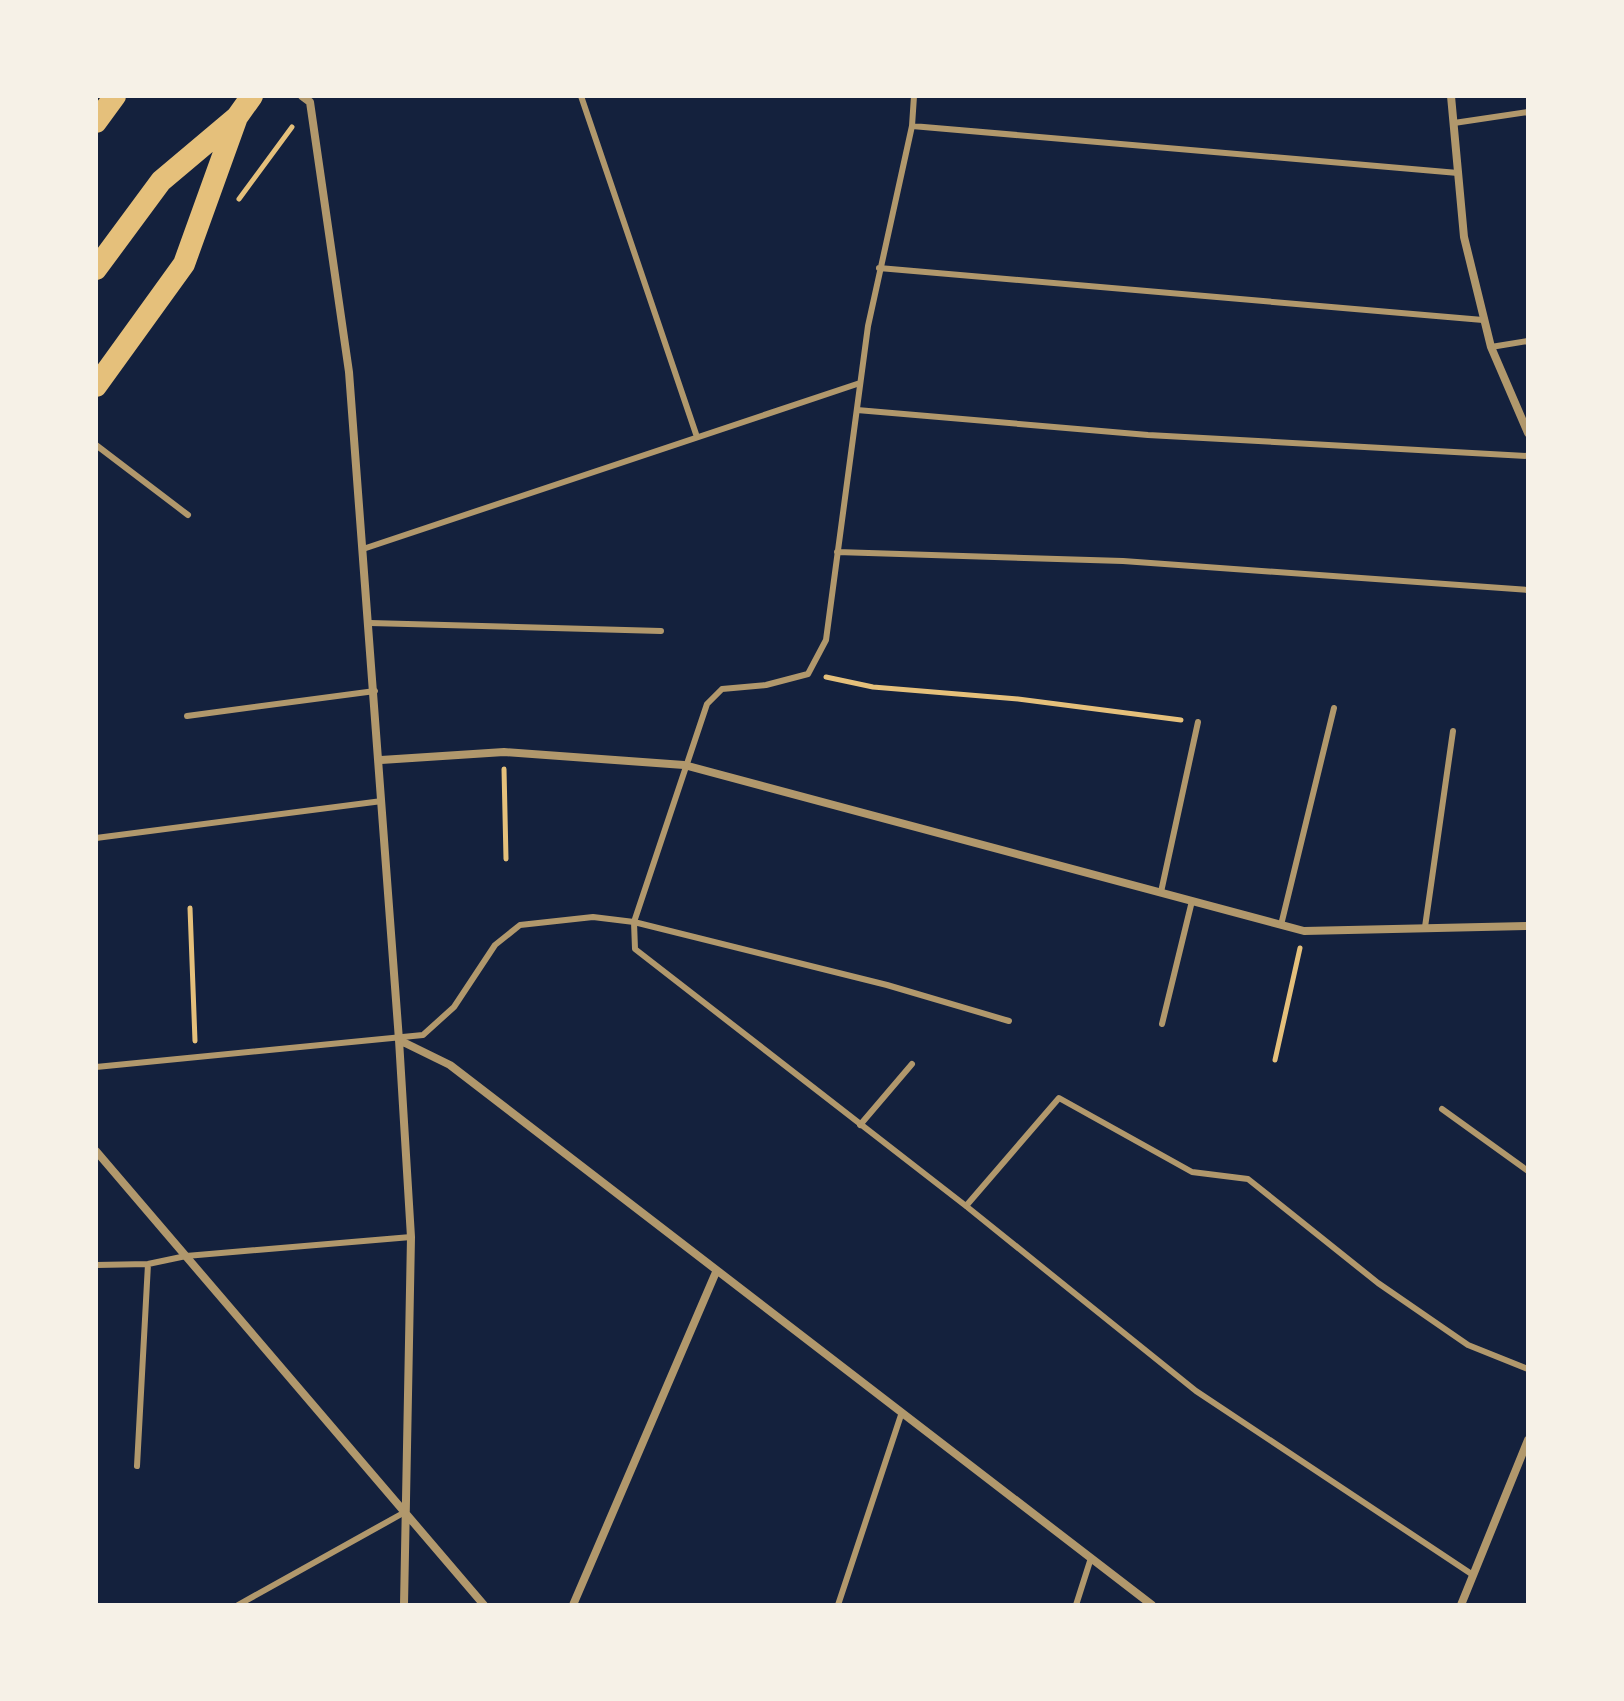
<svg xmlns="http://www.w3.org/2000/svg" width="1624" height="1701" font-family="'Noto Sans',sans-serif">
	<style>
		.lines { fill: none; stroke-linecap: round; stroke-linejoin: round }
		.path { stroke: #e5c07b; stroke-width: 5 }
		.service { stroke: #b1986c; stroke-width: 6 }
		.minor { stroke: #b1986c; stroke-width: 8 }
		.trunk { stroke: #e5c07b; stroke-width: 22 }
	</style>
	<rect width="100%" height="100%" fill="#14213d"/>
	<g class="lines">
		<path class="path" d="M239 199 292 127
			M826 677 873 687 1018 699 1181 720
			M504 769 506 859
			M190 908 195 1041
			M1275 1060 1300 948"/>
		<path class="service" d="M581 96 697 437
			M914 96 912 126 868 326 826 640 808 674 766 685 722 689 707 704 634 922 635 949 966 1206 1196 1391 1473 1575
			M1454 123 1528 112
			M912 126 1458 173
			M879 268 1483 320
			M1491 347 1528 341
			M857 410 1148 435 1528 456
			M96 445 188 515
			M363 549 860 383
			M837 552 1123 561 1528 590
			M370 623 661 631
			M187 716 375 691
			M96 838 382 801
			M1161 892 1198 722
			M1281 925 1334 708
			M1425 927 1453 731
			M1162 1024 1192 901
			M96 1067 423 1035 454 1007 495 945 520 925 593 917 634 922 887 985 1009 1021
			M1442 1109 1528 1171
			M860 1125 912 1064
			M966 1206 1059 1098 1192 1172 1248 1179 1378 1283 1468 1345 1528 1369
			M96 1265 148 1264 186 1256 411 1237
			M137 1466 148 1264
			M238 1605 405 1512
			M838 1605 902 1412
			M1076 1605 1091 1558"/>
		<path class="minor" d="M302 96 310 102 349 372 399 1040 411 1237 404 1605
			M1451 96 1464 237 1491 347 1528 433
			M381 760 504 752 684 765 1304 931 1528 926
			M399 1040 450 1065 1152 1605
			M96 1151 484 1605
			M573 1605 716 1272
			M1461 1605 1528 1440"/>
		<path class="trunk" d="M96 122 115 96
			M96 269 161 181 237 117 252 96
			M96 386 184 264 237 117"/>
	</g>
	<rect width="1624" height="1701" fill="none" stroke="#f6f1e7" stroke-width="196"/>
</svg>
